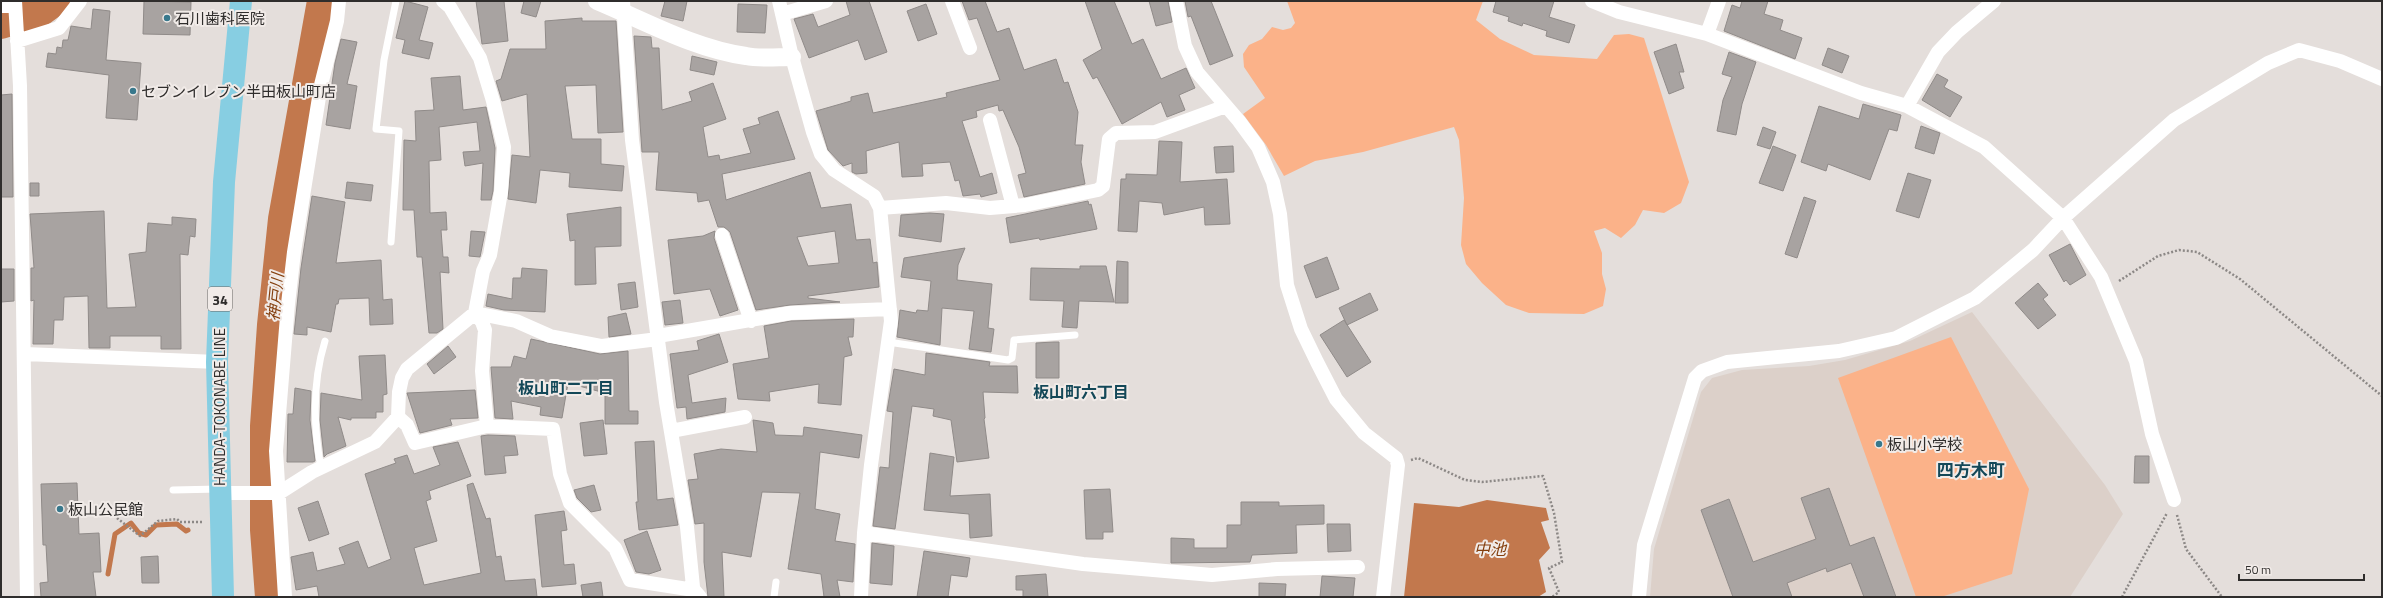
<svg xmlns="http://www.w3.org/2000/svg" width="2383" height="598" font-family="'Titillium Web','Noto Sans JP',sans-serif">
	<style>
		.built { fill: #dcd0c9 }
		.green { fill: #fbb289 }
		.water { fill: #c2784d }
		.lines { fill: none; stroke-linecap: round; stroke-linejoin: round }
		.stream { stroke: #c2784d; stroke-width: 5 }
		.river { stroke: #c2784d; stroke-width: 30 }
		.building { fill: #a8a3a1; stroke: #908b89; fill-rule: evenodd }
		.path { stroke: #8c8886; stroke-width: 2.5; stroke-dasharray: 2 2; stroke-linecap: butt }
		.service { stroke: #fff; stroke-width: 7 }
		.minor { stroke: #fff; stroke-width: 14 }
		.tertiary { stroke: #fff; stroke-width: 18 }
		.primary { stroke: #87cee2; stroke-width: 22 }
		.poi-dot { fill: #38788c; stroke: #f1ebe8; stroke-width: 1.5 }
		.labels { text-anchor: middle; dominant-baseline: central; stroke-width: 4; stroke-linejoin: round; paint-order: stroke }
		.shield { fill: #f1ebe8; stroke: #696664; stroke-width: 1 }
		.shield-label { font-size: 14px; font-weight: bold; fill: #2f2d2c }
		.poi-label { font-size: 15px; fill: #2f2d2c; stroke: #f1ebe8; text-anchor: start }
		.street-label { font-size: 15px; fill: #2f2d2c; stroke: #f1ebe8 }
		.water-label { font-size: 16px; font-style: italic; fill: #843f0e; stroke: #f1ebe8 }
		.neighbourhood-label { font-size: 16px; font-weight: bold; fill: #134858; stroke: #f1ebe8 }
		.quarter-label { font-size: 17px; font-weight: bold; fill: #134858; stroke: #f1ebe8 }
	</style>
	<rect width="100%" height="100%" fill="#e4dedb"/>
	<path class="built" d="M1972 312 2105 485 2123 514 2070 597H1650L1654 549 1701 392 1712 378 1742 370 1809 366 1845 360 1910 341Z"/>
	<path class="green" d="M1287 1H1483L1476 20 1500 39 1534 55 1597 59 1614 35 1629 34 1644 38 1689 182 1681 203 1664 213 1643 210 1635 225 1621 238 1605 228 1594 231 1602 253V274L1606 289 1603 306 1584 314 1529 313 1506 305 1482 283 1466 264 1461 245 1464 198 1459 140 1454 127 1363 152 1315 161 1284 176 1266 145 1243 114 1265 98 1244 67 1243 54 1249 45 1262 39 1272 27 1283 30 1291 28 1295 23Z
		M1951 337 2029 489 2012 574 1941 597H1916L1838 378Z"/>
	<path class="water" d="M1487 500 1546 508 1549 520 1541 522 1550 548 1539 560 1546 592 1538 597H1404L1414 503 1459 507Z"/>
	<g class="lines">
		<path class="stream" d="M108 574 115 534 131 523 139 533 146 535 156 525 177 524 186 531 188 530"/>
		<path class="river" d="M1 24 40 12 55 1
			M270 597 265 530V426L272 325 283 219 322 1"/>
	</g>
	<path class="building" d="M144 1 191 2 190 35 143 34Z
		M405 1 428 7 419 40 433 43 429 59 402 53 405 40 396 38Z
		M476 1H504L508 41 482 44Z
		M524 1H541L536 17 521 13Z
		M665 1H687L683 21 661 16Z
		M846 1H869L887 52 865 60 858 40 809 58 794 19 813 14 818 27 850 15Z
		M962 1H985L997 32 1009 28 1024 70 1056 59 1064 83 1068 82 1078 112 1075 145H1083L1081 162 1085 184 1024 197 1018 175 1026 173 1019 147 1003 110 999 111 998 105 976 111 977 117 962 121 980 177 992 173 997 193 981 197 980 194 963 196 959 180 955 181 950 162 922 164 923 176 902 177 899 142 866 151 867 173 856 174 852 172V163L843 166 828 150 816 111 851 101V97L868 93 873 113 947 97 946 93 1000 80 977 18 969 20Z
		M1085 1H1114L1132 44 1143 39 1161 79 1186 68 1195 88 1179 95 1185 110 1167 117 1161 102 1122 124 1097 77 1093 79 1083 60 1102 49Z
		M1149 1H1168L1172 22 1156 26Z
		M1185 1H1211L1233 56 1210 65 1191 16 1188 17Z
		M1496 1H1554L1549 17 1575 25 1569 43 1546 36 1547 31 1523 23 1522 26 1508 21 1509 17 1493 12Z
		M1742 1H1768L1764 14 1783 20 1780 30 1802 38 1795 59 1724 31 1732 5 1740 8Z
		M738 4 767 5 765 33 737 32Z
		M926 4 937 34 918 41 907 11Z
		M93 9 110 11 106 60 141 63 137 120 106 118 109 75 46 67 48 53 56 54 57 47 62 48 63 40H68L71 26 91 29Z
		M582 18V21H616L623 132 598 133 596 85 565 86 572 139H601V164L624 166 622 191 569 187 570 173 540 170 536 203 508 199 512 155 530 157 527 94 502 101 496 81 501 79 510 49H546L545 21Z
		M634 36 651 37 652 48H659L662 110 692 101 689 92 713 83 726 119 703 127 708 157 719 155 720 160 751 153 743 129 760 124 758 118 778 111 795 159 722 174 726 200 810 172 821 208 851 204 856 240 870 239 873 263 877 262 879 287 808 296V298L840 302 790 305 756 310 730 232 724 227H718L709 200 698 202 697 193 656 190 659 152H642ZM835 231 839 263 808 266 797 237Z
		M341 39 357 42 347 84 357 86 350 129 326 125 335 63Z
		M1676 44 1684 72H1679L1684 88 1669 94 1654 52Z
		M1828 48 1849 56 1842 73 1822 65Z
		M1729 52 1756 62 1742 104 1736 135 1717 131 1723 100 1732 77 1722 74Z
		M692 56 717 62 714 75 690 70Z
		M1937 74 1948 80 1944 87 1962 97 1950 117 1922 100Z
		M460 76 463 110 486 107 495 148 493 191 491 200H481L483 163 465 166 463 152 480 151 477 122 439 127 441 160 429 161 430 213 446 212 447 230H441L443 257H448L449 273 440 272 443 329 437 333H429L422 257H417L414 210H403L404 140 416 141 415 111 434 110 431 78Z
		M12 94 13 197H1V95Z
		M1863 104 1901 115 1897 131 1889 129 1870 180 1828 164 1826 171 1801 162 1819 106 1859 119Z
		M1921 126 1940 133 1934 154 1915 148Z
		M1763 127 1776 132 1770 149 1757 145Z
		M1159 141 1182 142 1180 182 1227 179 1230 224 1205 225 1204 207 1164 215 1162 203 1139 201 1137 232 1118 231 1121 179H1126V174L1157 175Z
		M1233 146 1234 172 1216 173 1214 147Z
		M1773 146 1796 155 1783 191 1759 183Z
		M1908 173 1931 180 1919 218 1896 211Z
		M347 182 373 185 371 201 345 198Z
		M30 183H39V196H30Z
		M312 196 345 202 336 263 381 260 383 300 392 299 393 324 370 325 369 298 339 299 338 304H336L331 332 307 327V335L294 334 301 268Z
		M1804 197 1816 201 1797 258 1785 254Z
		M1088 201 1089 205 1091 204 1097 229 1040 240 1039 238 1010 243 1006 218Z
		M621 207V246L595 247 596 284 575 285V240L570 241 567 214Z
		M104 211 107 308 136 307 129 254 146 252 148 223 172 225V217L196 219 195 237 190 236 188 255 180 254 181 349H161V336H110V348H89L88 296 64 297 63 320H54L53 344H33L34 300 31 301V268H34L30 214Z
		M930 213 944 214 941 242 899 236 901 215Z
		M471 231 485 232 480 257 469 256Z
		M715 231 714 238 738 310 720 316 710 289 674 294 668 240 703 236Z
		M2070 244 2086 275 2070 285 2066 280 2064 282 2049 255Z
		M965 248 958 265 957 280 992 284 988 328 994 329 991 352 969 349 974 311 942 308 940 345 897 337 900 310 916 313 917 310 928 311 931 281 901 277 904 258Z
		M1327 257 1339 289 1316 298 1304 266Z
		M1117 261 1128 262V303H1115Z
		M1080 266H1106L1114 302 1079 301 1077 328 1062 327 1064 301 1030 300 1031 268 1080 269Z
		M522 268 547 270 545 312 504 310 486 306 488 294 512 299 513 278H521Z
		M1 269H14V301L1 302Z
		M635 282 638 307 621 310 618 284Z
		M2038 283 2048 295 2043 299 2056 315 2038 329 2015 303Z
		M1370 293 1378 310 1347 325 1339 308Z
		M680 300 683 323 665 325 662 302Z
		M626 313 631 334 609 337 608 317Z
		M854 319 853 337H848L852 355 844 357 841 405 818 403 819 384 769 392 770 401 738 399 733 364 769 358 764 326 791 321Z
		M1344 320 1371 362 1347 377 1320 335Z
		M719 334 728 362 688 375 692 403 726 398 725 412 687 419 686 407 677 408 670 354 699 350 697 341Z
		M531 339 600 354 628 351 629 411H638V424H605V393L568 383 562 418 540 415 541 407 511 401 513 419 495 418 491 367H511L514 356 526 359Z
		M1054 342H1059V378H1036V343Z
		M448 346 456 357 434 374 427 364Z
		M926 353 990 362 989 366H1017L1018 393 983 392 985 418 984 419 989 458 957 462 951 420 933 416 934 409 912 406 895 529 873 526 880 467 889 468 893 412 887 411 894 369 925 375Z
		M385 355 387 394 383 395V412H376V418H351V420L338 417 346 446 327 454 324 457 320 420 321 393 362 400 359 356Z
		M295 388 311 391 310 420 315 461 313 462H287L288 414H293Z
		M475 390 478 418 450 419 452 425 420 433 407 393Z
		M603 420 607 454 584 456 580 423Z
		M753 420 773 423 775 435 803 436 804 427 862 435 859 458 820 452 815 509 840 514 835 541 855 544 853 582 837 580 840 597H824L821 574 788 569 800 493 762 492 751 557 722 552 724 597H708L704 562V523L695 524 688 480 698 479 694 454 721 449 757 452Z
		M488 435 515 436 518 455 504 456 506 473 485 475 481 436Z
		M654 441 657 500 673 498 678 525 639 530 636 502H638L635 442Z
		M458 442 471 476 429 491 431 499 426 501 437 541 414 548 424 585 481 573 467 485 473 483 486 519 490 518 496 557 501 556 505 581 535 579 537 597H319L317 586 296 590 291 557 313 552 317 571 345 564 339 548 358 541 368 568 391 559 365 474 396 463 394 459 407 455 414 474 440 465 433 447Z
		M930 453 954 457 950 496 990 494 992 536 970 538 969 514 924 510Z
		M2135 456H2149V483H2134Z
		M77 483 79 534 99 533 101 572H93L96 597H41L40 583 48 582 46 545H43L41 484Z
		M594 485 601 510 591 512 577 498 574 490Z
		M1829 488 1850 546 1874 537 1896 597H1864L1851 563 1827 572 1826 568 1787 583 1792 597H1733L1701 510 1729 499 1753 562 1816 539 1801 498Z
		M1110 489 1113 532H1103V539H1086L1084 490Z
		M318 501 329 534 309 541 298 508Z
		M1241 502H1279V506L1324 505V524L1296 525 1297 553 1252 555 1250 562 1171 563V538L1194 539V548H1227V525H1241Z
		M564 511 567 530 561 531 564 565 574 564 576 584 542 587 535 515Z
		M1327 524H1350L1351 551 1328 552Z
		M647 531 661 570 649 574 636 572 624 540Z
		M872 543 894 546 892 585 870 583Z
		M924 551 970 558 967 577 951 575 948 597H917Z
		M158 556 159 583H142L141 557Z
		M1046 574 1048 597H1023V590H1016V576Z
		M1322 576 1355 578 1353 597H1320Z
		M601 582 603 597H583L581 585Z
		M1259 583 1286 584 1285 597H1259Z"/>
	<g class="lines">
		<path class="path" d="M2119 281 2158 256 2179 250 2197 252 2240 279 2382 396
			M1411 460 1418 458 1465 480 1482 482 1543 476 1554 513 1562 562 1549 568 1559 592 1552 597
			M2177 515 2186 549 2222 597
			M117 518 140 536 158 521 177 519 180 522H202
			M2122 597 2167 513"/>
		<path class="service" d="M391 242 399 131 376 129 384 60 396 1
			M888 342 1008 360 1012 358 1014 340 1075 335
			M321 468C313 425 312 383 325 341
			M173 490 219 489
			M774 597 776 582"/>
		<path class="minor" d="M15 1 20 86 27 597
			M623 1 632 140 666 402 687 527 694 597
			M779 1 792 57 813 132 821 154 834 170 874 196 880 208 891 321 871 465 864 533 861 597
			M952 1 970 48
			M1176 1 1185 46 1197 72 1239 121 1258 147 1273 182 1280 214 1287 285 1301 329 1317 362 1336 399 1364 433 1396 458 1398 465 1383 597
			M1592 1 1619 12 1707 34 1861 93 1907 106 1984 147 2063 218 2101 277 2136 361 2152 434 2174 500
			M1 6 15 4
			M782 14 826 1
			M1707 34 1719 1
			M17 41 59 28 80 1
			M1907 106 1938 52 1957 32 1994 1
			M990 120 1013 206
			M880 208 946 203 990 208 1025 205 1098 190 1103 186 1109 139 1116 133 1155 132 1226 106
			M722 235 751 321
			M658 336 790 313 890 309
			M25 354 217 362
			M398 417 407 425 415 443 487 426 553 429 560 474 570 503 615 548 630 580 694 590 700 597
			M487 426 482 371 485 330 482 322 475 313 516 321 550 336 602 346 658 339
			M671 431 745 417
			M220 493H279L312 472 375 442 398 417 399 392 402 378 407 369 475 313 483 271 490 255 501 192 504 147 493 101 480 58 450 7 443 1
			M864 533 1083 564 1212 575 1277 569 1358 567
			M285 597 276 451 288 304 294 252 321 85 337 21 339 1
			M1639 597 1644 545 1695 378 1702 371 1727 362 1839 351 1896 338 1975 298 2033 250 2063 218 2174 120 2268 63 2299 50 2340 61 2382 79"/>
		<path class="tertiary" d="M597 1C645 21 695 49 746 56 761 59 777 57 792 57"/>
		<path class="primary" d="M223 597 217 362 224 182 241 1"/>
	</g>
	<g class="poi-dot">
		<circle cx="167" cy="18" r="4"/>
		<circle cx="133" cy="91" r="4"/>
		<circle cx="1879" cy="444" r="4"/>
		<circle cx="60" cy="509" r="4"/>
	</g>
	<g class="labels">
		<rect class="shield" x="208" y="287" width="24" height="24" rx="3"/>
		<g class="shield-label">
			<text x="220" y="299">34</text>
		</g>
		<g class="poi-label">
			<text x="175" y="18">石川歯科医院</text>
			<text x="141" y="91">セブンイレブン半田板山町店</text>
			<text x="1887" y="444">板山小学校</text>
			<text x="68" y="509">板山公民館</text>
		</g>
		<g class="street-label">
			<text transform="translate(219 407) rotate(-90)">HANDA-TOKONABE LINE</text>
		</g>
		<g class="water-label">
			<text transform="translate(275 297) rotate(-84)">神戸川</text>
			<text x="1490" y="549">中池</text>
		</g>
		<g class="neighbourhood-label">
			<text x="566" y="388">板山町二丁目</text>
			<text x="1081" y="392">板山町六丁目</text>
		</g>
		<g class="quarter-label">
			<text x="1971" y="470">四方木町</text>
		</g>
	</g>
	<rect width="2383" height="598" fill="none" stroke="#2f2d2c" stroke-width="4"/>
	<path d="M2239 574v6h125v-6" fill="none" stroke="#2f2d2c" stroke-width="2"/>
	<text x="2245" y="574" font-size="12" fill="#2f2d2c" stroke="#f1ebe8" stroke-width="3" paint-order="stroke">50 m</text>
</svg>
